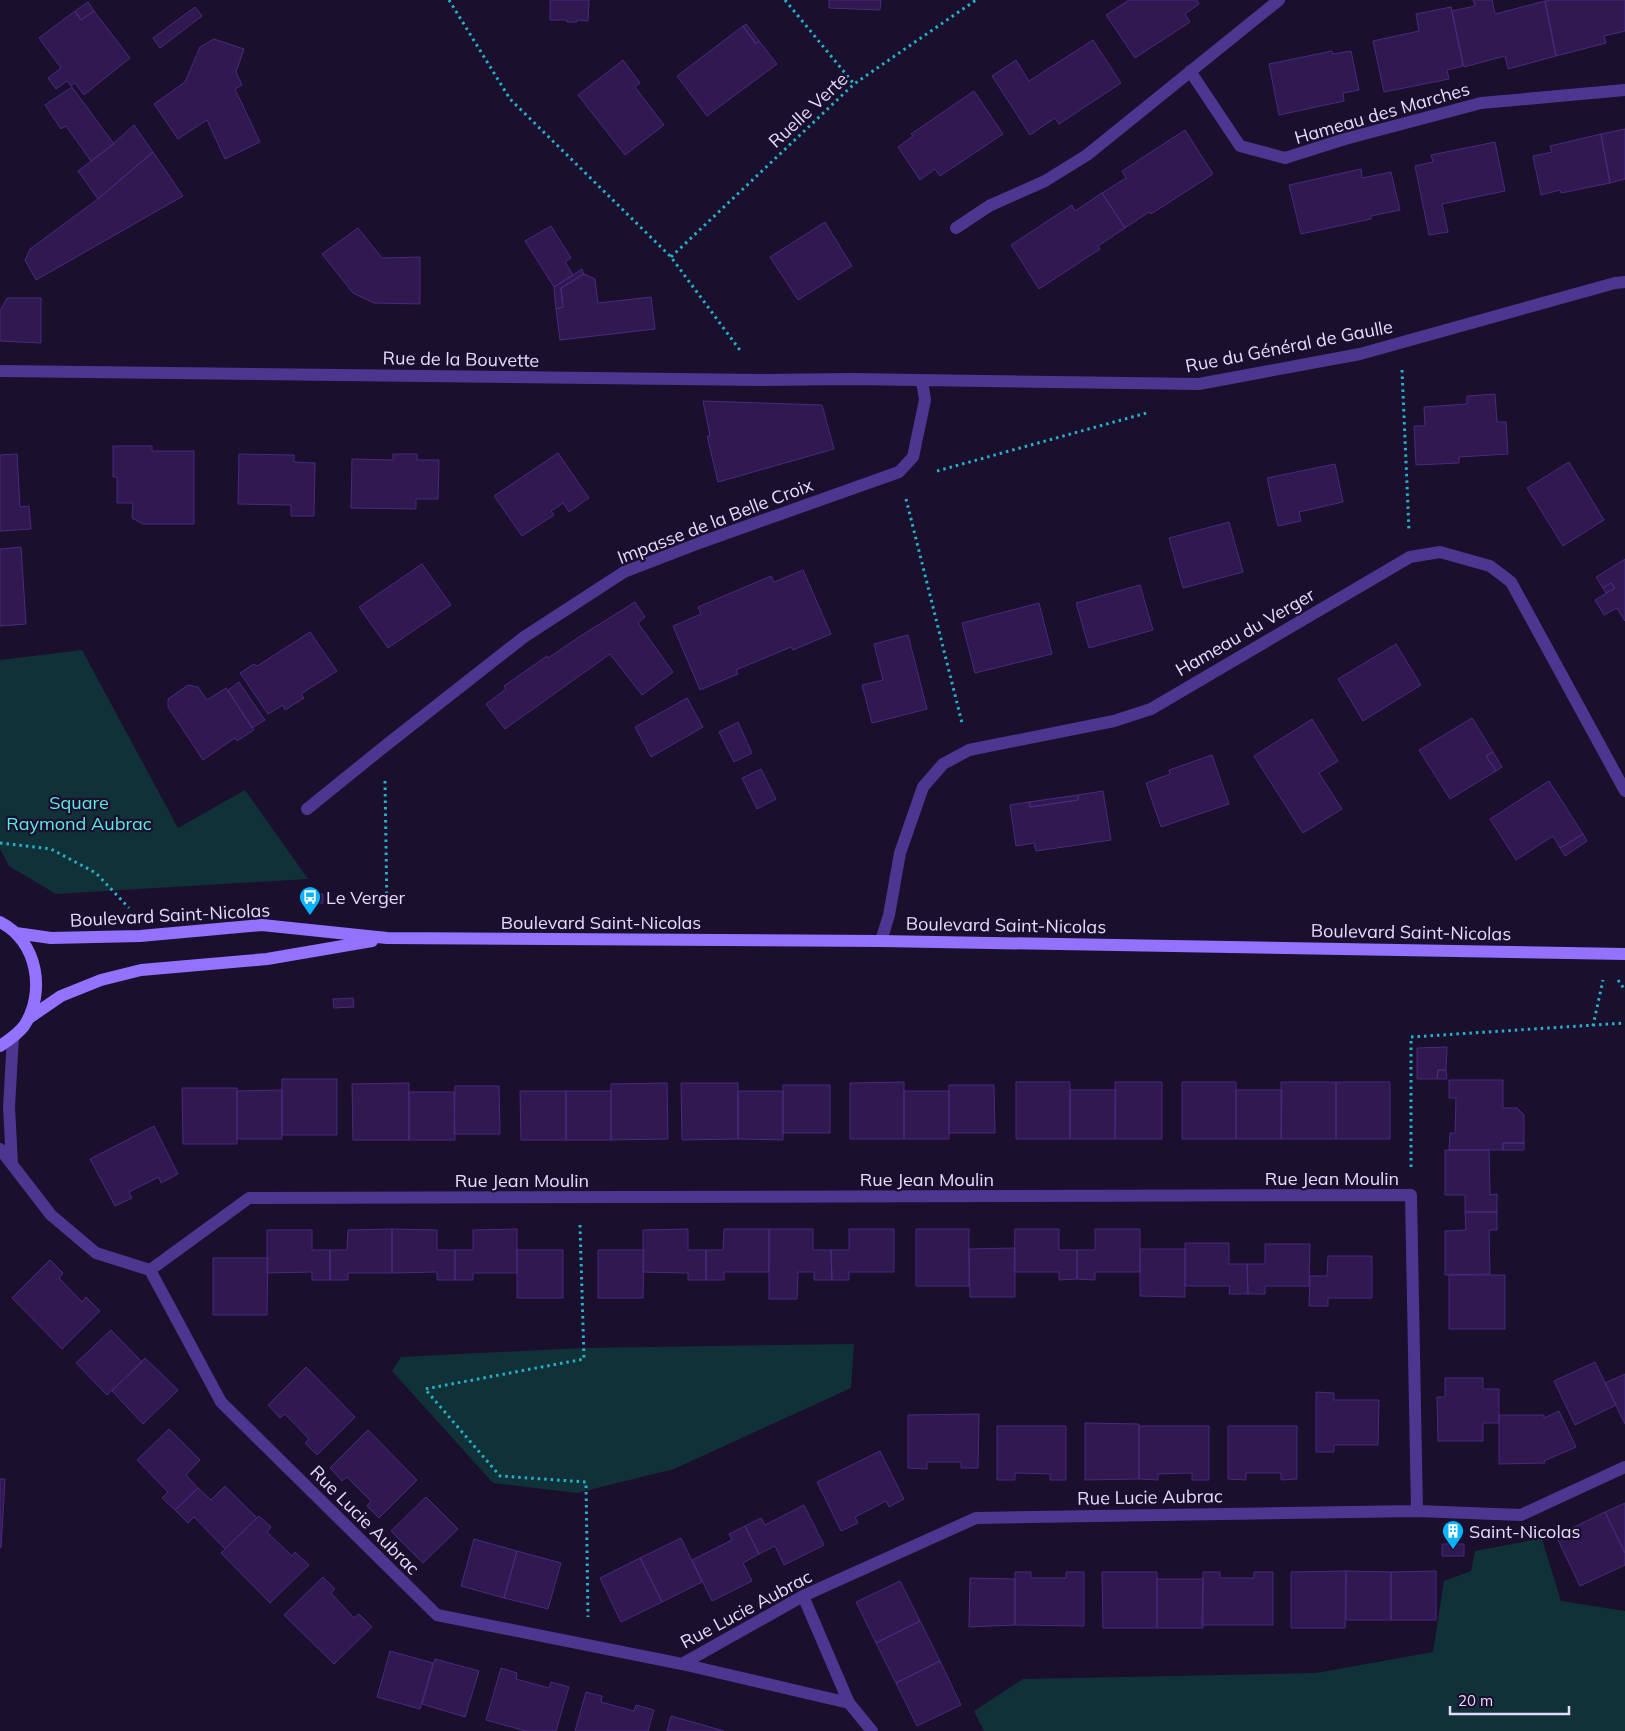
<svg xmlns="http://www.w3.org/2000/svg" width="1625" height="1731" font-family="Mulish,sans-serif">
	<style>
		.green { fill: #113138 }
		.building { fill: #2f1950; stroke: #4b297e }
		.lines { fill: none; stroke-linecap: round; stroke-linejoin: round }
		.path { stroke: #25b1c9; stroke-width: 3; stroke-dasharray: 2.5 4; stroke-linecap: butt }
		.minor { stroke: #4c3690; stroke-width: 12 }
		.secondary { stroke: #9272ff; stroke-width: 12 }
		.labels { text-anchor: middle; dominant-baseline: central; stroke-width: 4.5; stroke-linejoin: round; paint-order: stroke }
		.street-label { font-size: 18px; fill: #e6dbff; stroke: #1a0f2d }
		.park-label { font-size: 18px; fill: #5bebe5; stroke: #1a0f2d }
		.poi-label { font-size: 18px; fill: #e6dbff; stroke: #1a0f2d; text-anchor: start }
	</style>
	<rect width="100%" height="100%" fill="#1a0f2d"/>
	<path class="green" d="M82 650 178 828 245 790 308 879 56 894 9 866 0 849V660Z
		M854 1344 851 1388 674 1469 577 1493 493 1483 392 1371 401 1357 581 1348Z
		M1541 1536 1561 1601 1625 1611V1731H984L974 1711 1023 1679 1316 1673 1433 1652 1444 1581 1471 1571 1475 1551 1523 1542Z"/>
	<path class="building" d="M550 0H589L588 21 577 20V22H567V20H550Z
		M829 0H881L880 10 829 8Z
		M1129 0H1197L1199 4 1185 14 1190 22 1135 58 1106 15Z
		M1473 0H1492L1495 14 1545 1 1556 56 1508 69 1505 56 1464 67 1452 11 1475 6Z
		M1550 0H1625V31L1604 36 1606 43 1556 56 1545 1Z
		M88 2 94 11 81 20 75 11Z
		M195 7 202 16 160 48 153 38Z
		M1451 7 1463 66 1447 70 1449 79 1384 92 1373 41 1419 31 1416 14Z
		M75 11 81 20 94 11 130 58 84 95 75 83 71 86 67 81 56 89 48 78 61 68 39 38Z
		M746 24 759 41 756 44 743 26Z
		M743 26 756 44 759 41 777 64 707 116 677 76Z
		M214 39 244 49 236 72 242 85 235 89 260 142 225 159 207 120 178 139 154 104 185 82 200 47Z
		M1093 40 1121 83 1059 124 1055 118 1030 135 992 76 1016 60 1029 81Z
		M1332 51 1333 54 1351 51 1359 90 1343 93 1344 101 1279 115 1269 64Z
		M623 60 640 83 635 87 664 125 625 155 578 95Z
		M72 87 114 144 91 161 66 126 61 129 45 105Z
		M974 91 1003 134 940 176 935 169 920 180 898 147 913 136 911 134Z
		M134 125 153 152 98 199 78 171 106 150Z
		M1625 129V179L1610 183 1601 134Z
		M1185 130 1213 174 1151 214 1149 212 1125 228 1102 193 1126 178 1122 171Z
		M1601 134 1610 183 1561 193 1560 190 1541 195 1533 156 1552 152 1550 146Z
		M1495 142 1505 191 1442 204 1448 232 1429 235 1415 166 1433 162 1431 155Z
		M153 152 183 196 36 280 25 260 30 249 98 199Z
		M1361 169 1362 178 1391 172 1400 210 1371 216V219L1301 234 1289 185Z
		M1102 193 1125 228 1098 246 1100 249 1039 289 1011 245 1072 205 1075 211Z
		M825 222 852 266 798 300 770 257Z
		M551 226 571 258 565 262 573 275 554 287 525 241Z
		M358 228 382 258 420 257V304L374 303 353 293 322 254Z
		M582 269 584 274 561 288 563 307 556 309 554 287Z
		M584 274 595 279 598 303 651 297 655 329 560 340 556 309 563 307 561 288Z
		M7 298H41V343L0 341V311Z
		M1495 394 1497 422H1506L1508 454 1459 457V463L1416 465 1414 426H1425L1424 407 1467 404V396Z
		M703 401 822 405 834 449 718 482 707 436H710Z
		M113 446H152V451H194V524H143L132 518 133 503H117V477H113Z
		M558 453 589 498 569 512 563 503 551 511 554 515 522 536 494 496Z
		M17 454 20 507 29 506 31 529 0 531V455Z
		M239 454 294 455V462L315 463 314 516H291V505L238 504Z
		M393 454H417V460H439L438 499H416V509L351 508 352 459 393 460Z
		M1569 462 1604 520 1563 546 1527 488Z
		M1335 464 1343 502 1299 512 1301 521 1278 526 1267 478Z
		M1229 522 1243 572 1183 588 1169 538Z
		M21 547 26 624 0 626V549Z
		M1625 559V621L1617 608 1604 615 1595 600 1615 588 1611 583 1603 588 1596 577Z
		M422 564 451 605 388 648 359 607Z
		M803 570 831 634 793 650 791 647 736 670 738 674 700 690 673 626 701 614 698 607 771 576 774 582Z
		M1611 583 1615 588 1606 593 1603 588Z
		M1140 585 1153 630 1089 648 1076 603Z
		M635 602 645 617 638 623 673 672 642 695 610 654 505 729 486 704 506 689 504 686 547 656 548 658 579 637Z
		M1039 603 1052 654 975 673 962 623Z
		M310 632 337 671 301 694 304 698 285 710 283 705 268 714 240 673 254 664 257 666Z
		M908 635 927 709 872 723 862 685 883 680 874 644Z
		M1396 644 1421 685 1363 721 1338 679Z
		M239 682 265 720 252 728 228 690Z
		M188 685 198 687 207 700 226 688 254 730 237 741 235 738 203 760 168 707V699Z
		M687 698 703 727 651 757 635 727Z
		M1472 718 1493 752 1486 756 1496 771 1450 799 1419 750Z
		M1312 719 1338 761 1319 773 1342 809 1303 833 1254 756Z
		M738 722 752 753 734 762 719 732Z
		M1493 752 1502 767 1496 771 1486 756Z
		M1212 755 1229 804 1161 827 1146 783 1170 774 1169 770Z
		M761 769 776 799 757 809 742 778Z
		M1549 781 1583 834 1560 848 1553 836 1516 860 1490 819Z
		M1103 791 1111 840 1036 851 1034 843 1016 846 1010 805 1029 802 1030 807 1078 800V795Z
		M1078 795V800L1030 807 1029 802Z
		M1583 834 1587 841 1565 856 1560 848Z
		M323 894V903L303 904V895Z
		M353 998 354 1007 334 1008 333 999Z
		M1447 1047 1446 1070H1438L1437 1079H1417V1048Z
		M1438 1070H1446L1447 1079H1437Z
		M282 1079H337V1135H282Z
		M1449 1080H1503V1108H1517L1524 1115V1143H1503V1150H1449L1450 1133H1455L1456 1098H1449Z
		M904 1082V1139H850V1083Z
		M1016 1082H1070V1139H1016Z
		M1115 1082H1162V1139H1115Z
		M1182 1082H1236V1139H1182Z
		M1281 1082H1336V1139H1281Z
		M1336 1082H1390V1139H1336Z
		M409 1083V1140H353L352 1084Z
		M667 1083 668 1139 611 1140V1084Z
		M681 1083H738V1139L682 1140Z
		M783 1085H830V1133H783Z
		M949 1085H994L995 1133H949Z
		M455 1086H499L500 1134H454Z
		M182 1088H237V1144H183Z
		M282 1090V1139H237V1091Z
		M1070 1090H1116L1115 1139H1070Z
		M1236 1090H1282L1281 1139H1236Z
		M520 1091H566V1140H521Z
		M566 1091H611V1140H566Z
		M738 1091H783V1140L738 1139Z
		M904 1091H949V1139H904Z
		M409 1092H454L455 1140H409Z
		M154 1126 178 1174 161 1183 159 1177 129 1192 132 1198 115 1206 90 1159Z
		M1503 1143H1524V1150H1503Z
		M1445 1150H1489L1490 1195 1497 1194V1212H1465V1195H1445Z
		M1465 1212H1497V1230H1489L1490 1274 1445 1275V1231L1466 1230Z
		M392 1229 437 1230V1250H455V1280H437V1272L392 1273Z
		M392 1229V1273H348V1280H330V1250H347L348 1230Z
		M517 1229V1273H473V1280H455V1250H473V1230Z
		M688 1229V1250H706V1280H688V1273L643 1272V1230Z
		M724 1229H769V1272H724V1280H706V1250H723Z
		M769 1229H813V1250H831L832 1280H814V1272H798L797 1299H769Z
		M849 1229H894V1272H849V1280H832L831 1250H849Z
		M916 1229H969V1286H916Z
		M1015 1229H1059V1250H1077V1279L1059 1280V1272H1014Z
		M1095 1229H1140V1272H1095V1280L1077 1279V1250H1095Z
		M267 1230H312V1250H330V1280H312V1272L267 1273Z
		M1185 1243H1229V1264H1247L1248 1294H1229L1230 1286H1185Z
		M1265 1244H1310L1309 1286H1265V1294H1248L1247 1264H1265Z
		M1015 1248V1297H970L969 1249Z
		M1140 1249H1185V1297L1140 1296Z
		M517 1250H563V1298H517Z
		M598 1250H644L643 1298H598Z
		M1328 1256H1372V1298H1328V1306H1309L1310 1276H1327Z
		M213 1258H268L267 1315H213Z
		M50 1260 63 1273 59 1278 82 1302 86 1297 100 1311 62 1349 12 1298Z
		M1449 1275H1505V1329H1449Z
		M111 1330 142 1362 107 1395 76 1363Z
		M145 1358 178 1390 143 1424 112 1391Z
		M1595 1362 1616 1405 1575 1425 1554 1381Z
		M306 1367 355 1417 317 1455 305 1443 309 1439 285 1414 280 1418 268 1405Z
		M1625 1374V1424L1605 1383Z
		M1445 1378H1483V1389H1499V1423H1483V1441H1438L1437 1397H1445Z
		M1316 1392 1334 1393V1400H1379L1378 1445H1334V1452H1316Z
		M1559 1411 1576 1447 1544 1461 1545 1463 1499 1464V1415H1544V1418Z
		M979 1414 978 1468H961V1462H927V1469L908 1468V1415Z
		M1085 1423 1139 1424V1479L1085 1480Z
		M997 1426H1066V1480H1050V1474L1015 1473V1480H997Z
		M1139 1426H1209V1480H1192V1473L1158 1474V1480L1139 1479Z
		M1228 1426H1297V1479L1281 1480V1473H1246V1480L1228 1479Z
		M169 1429 200 1460 186 1475 198 1488 175 1510 162 1498 168 1492 137 1460Z
		M368 1430 417 1480 379 1518 367 1506 371 1501 347 1477 342 1481 330 1468Z
		M880 1451 904 1499 889 1507 886 1501 855 1517 858 1523 841 1531 817 1482Z
		M0 1479H5L1 1548 0 1547Z
		M225 1486 257 1518 225 1549 194 1517 188 1523 175 1510 198 1488 211 1500Z
		M426 1497 458 1529 423 1563 391 1531Z
		M1625 1503V1553L1605 1512Z
		M804 1505 824 1545 784 1565 775 1546 759 1554 745 1526 761 1518 765 1525Z
		M1605 1512 1625 1553V1565L1580 1586 1556 1536Z
		M259 1516 271 1527 267 1532 292 1556 295 1552 309 1565 270 1603 221 1553Z
		M745 1526 759 1554 743 1563 752 1581 712 1601 692 1560 732 1540 729 1534Z
		M681 1538 702 1582 662 1602 640 1558Z
		M474 1539 517 1551 504 1598 461 1586Z
		M1442 1544H1464V1556H1442Z
		M517 1551 561 1563 548 1609 504 1598Z
		M640 1558 662 1602 621 1622 600 1578Z
		M1346 1571 1345 1628H1291V1572Z
		M1346 1571 1391 1572V1620H1346Z
		M1436 1571V1620H1391V1572Z
		M1015 1572H1031V1578H1066V1572H1084V1626L1015 1625Z
		M1102 1572H1157V1628H1103Z
		M1203 1572H1220V1578H1254V1572H1273V1625H1202Z
		M323 1577 335 1589 331 1593 354 1618 359 1614 372 1627 334 1664 284 1615Z
		M970 1578 1015 1579V1625L969 1627Z
		M1157 1579H1203V1628H1157Z
		M900 1581 920 1621 876 1643 856 1602Z
		M920 1621 940 1661 896 1683 876 1643Z
		M390 1651 433 1663 420 1709 377 1697Z
		M435 1659 479 1671 465 1717 422 1704Z
		M940 1661 961 1705 917 1726 896 1683Z
		M501 1668 517 1673 516 1679 549 1688 551 1682 569 1687 556 1731H526L486 1720Z
		M586 1692 602 1696 601 1702 634 1711 636 1705 654 1710 648 1731H575Z
		M671 1716 724 1731H667Z"/>
	<g class="lines">
		<path class="path" d="M449 0 510 99 671 257 742 353
			M785 0 854 84
			M671 257 854 84 976 0
			M1402 370 1409 531
			M937 471 1150 412
			M906 499 962 723
			M385 781 387 910
			M0 843 51 849 96 873 129 908
			M1618 980 1625 990
			M1593 1026 1603 980
			M1411 1167V1037L1625 1023
			M580 1225 584 1359 425 1389 500 1476 586 1482 588 1617"/>
		<path class="minor" d="M1190 71 1240 146 1285 158 1345 139 1481 103 1625 90
			M956 228 989 206 1045 181 1087 155 1279 0
			M0 371 761 380 850 379 1199 384 1360 354 1615 283 1625 282
			M307 809 385 746 524 637 624 572 702 542 899 472 913 457 925 400 922 381
			M881 941 889 915 900 853 923 787 943 764 969 750 1114 721 1151 709 1410 557 1440 552 1490 566 1511 582 1625 791
			M0 1149 51 1215 96 1253 150 1270 221 1402 437 1615 682 1664 803 1596 976 1518 1417 1511 1521 1515 1625 1467
			M12 1164 9 1107 13 1037
			M150 1270 249 1198 1411 1195 1417 1511
			M682 1664 849 1703 803 1596
			M849 1703 872 1731"/>
		<path class="secondary" d="M0 922C38 941 46 993 24 1026 17 1035 9 1040 0 1046
			M16 933 51 938 140 936 262 925 387 938 881 941 1625 954
			M29 1018 61 996 101 980 141 970 267 959 372 941"/>
	</g>
	<defs>
		<g id="bus-pin" transform="scale(1.125)"><path d="M0 17L-7.5 6A9.5 9.5 0 1 1 7.5 6Z" fill="#07b3ff" stroke="#1a0f2d"/><path d="M-5-6H5V4H4V6H2V4H-2V6H-4V4H-5ZM-3.5-4V0h7V-4ZM-3.5 1.2v1.5H-2V1.2ZM2 1.2v1.5H3.5V1.2Z" fill="#fff"/></g>
		<g id="building-pin" transform="scale(1.125)"><path d="M0 17L-7.5 6A9.5 9.5 0 1 1 7.5 6Z" fill="#07b3ff" stroke="#1a0f2d"/><path d="M-4-6H4V6H1V3H-1V6H-4ZM-2.5-4.3h1.7v1.8h-1.7ZM.8-4.3h1.7v1.8H.8ZM-2.5-1h1.7V.8h-1.7ZM.8-1h1.7V.8H.8Z" fill="#fff"/></g>
	</defs>
	<g fill-rule="evenodd">
		<use href="#bus-pin" x="310" y="897"/>
		<use href="#building-pin" x="1453" y="1531"/>
	</g>
	<g class="labels">
		<g class="street-label">
			<text transform="translate(808 110) rotate(-43)">Ruelle Verte</text>
			<text transform="translate(1382 113) rotate(-16)">Hameau des Marches</text>
			<text transform="translate(1289 346) rotate(-11)">Rue du Général de Gaulle</text>
			<text transform="translate(461 359) rotate(1)">Rue de la Bouvette</text>
			<text transform="translate(715 521) rotate(-21)">Impasse de la Belle Croix</text>
			<text transform="translate(1245 632) rotate(-30)">Hameau du Verger</text>
			<text transform="translate(170 915) rotate(-3)">Boulevard Saint-Nicolas</text>
			<text x="601" y="922">Boulevard Saint-Nicolas</text>
			<text transform="translate(1006 925) rotate(1)">Boulevard Saint-Nicolas</text>
			<text transform="translate(1411 932) rotate(1)">Boulevard Saint-Nicolas</text>
			<text x="1332" y="1178">Rue Jean Moulin</text>
			<text x="927" y="1179">Rue Jean Moulin</text>
			<text x="522" y="1180">Rue Jean Moulin</text>
			<text transform="translate(1150 1497) rotate(-1)">Rue Lucie Aubrac</text>
			<text transform="translate(365 1520) rotate(45)">Rue Lucie Aubrac</text>
			<text transform="translate(746 1609) rotate(-28)">Rue Lucie Aubrac</text>
		</g>
		<g class="park-label">
			<text x="79" y="802">Square<tspan x="79" dy="21">Raymond Aubrac</tspan></text>
		</g>
		<g class="poi-label">
			<text x="326" y="897">Le Verger</text>
			<text x="1469" y="1531">Saint-Nicolas</text>
		</g>
	</g>
	<path d="M1450 1706v8h119v-8" fill="none" stroke="#e6dbff" stroke-width="2.5"/>
	<text x="1458" y="1706" font-size="15" fill="#e6dbff" stroke="#1a0f2d" stroke-width="4" paint-order="stroke">20 m</text>
</svg>
